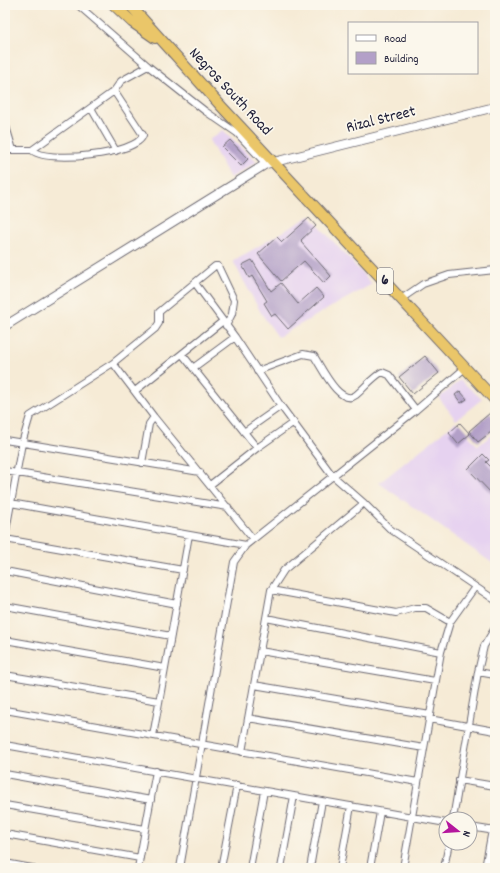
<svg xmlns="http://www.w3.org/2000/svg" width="500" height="873" font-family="Dekko,sans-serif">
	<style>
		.built { fill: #e6d2f0 }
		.building { fill: #b3a0c8 }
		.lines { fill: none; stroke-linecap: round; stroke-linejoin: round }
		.minor-casing { stroke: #6c6871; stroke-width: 8 }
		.tertiary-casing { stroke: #6c6871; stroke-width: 10 }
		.trunk-casing { stroke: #6c6871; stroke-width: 12 }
		.minor { stroke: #fff; stroke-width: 6 }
		.tertiary { stroke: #fff; stroke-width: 8 }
		.trunk { stroke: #eac669; stroke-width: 10 }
		.labels { text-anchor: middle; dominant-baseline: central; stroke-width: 3.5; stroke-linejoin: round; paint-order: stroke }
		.shield { fill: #fbf7ec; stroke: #636270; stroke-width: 1 }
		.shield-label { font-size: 15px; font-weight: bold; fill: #22223b }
		.street-label { font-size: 16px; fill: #22223b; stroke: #fbf7ec }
	</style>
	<rect width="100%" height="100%" fill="#fbf7ec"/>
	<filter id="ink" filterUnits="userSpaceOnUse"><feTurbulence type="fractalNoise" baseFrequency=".025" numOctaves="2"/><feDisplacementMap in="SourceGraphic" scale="8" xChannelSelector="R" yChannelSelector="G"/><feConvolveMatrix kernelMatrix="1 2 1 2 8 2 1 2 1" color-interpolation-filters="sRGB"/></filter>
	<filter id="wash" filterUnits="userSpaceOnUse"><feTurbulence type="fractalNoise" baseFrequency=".012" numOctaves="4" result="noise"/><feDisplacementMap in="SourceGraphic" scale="16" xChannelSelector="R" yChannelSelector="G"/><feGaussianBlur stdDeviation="0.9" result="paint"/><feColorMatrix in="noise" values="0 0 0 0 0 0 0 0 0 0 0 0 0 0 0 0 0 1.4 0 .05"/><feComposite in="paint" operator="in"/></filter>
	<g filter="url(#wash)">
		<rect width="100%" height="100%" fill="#f6ebd6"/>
		<path class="built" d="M223 130 257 162 230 178 209 140Z
			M310 216 372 284 278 337 261 313 233 261Z
			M460 380 482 399 456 420 439 398Z
			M456 422 478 446 495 432V565L379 483Z"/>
		<g id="blocks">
			<path class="building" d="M230 140 248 159 241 166 222 147Z
				M309 218 316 226 301 240 302 241 301 242 331 276 324 283 304 261 281 281 258 254 277 237 282 242Z
				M252 260 271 291 281 283 298 304 316 288 324 297 288 329 275 314 272 316 264 303 267 301 252 276 249 278 242 265Z
				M425 356 439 373 413 394 399 377Z
				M460 391 467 399 461 403 455 395Z
				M490 413 495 420V429L478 442 469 431Z
				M460 423 470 434 458 444 449 433Z
				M483 454 489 460 486 462 495 471V497L468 469Z"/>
		</g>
	</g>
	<g filter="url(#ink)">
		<use href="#blocks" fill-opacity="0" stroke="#6c6871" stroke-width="1"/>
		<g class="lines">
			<g class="minor-casing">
				<path id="minor" d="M78 5 148 66 205 111 237 133 266 164
					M114 91 121 81 148 66
					M91 108 116 151
					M5 123 13 150
					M5 150H32L114 91 143 135C138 155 44 164 32 150
					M195 283 235 337 281 406 332 475 364 503 390 529 495 600
					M401 299 423 284 449 275 495 270
					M182 354 257 448
					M113 363 154 417 253 539
					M193 368 235 337
					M257 371 303 354 314 356C322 368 340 407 356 395 365 387 372 378 382 372L389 375 416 410
					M135 391 223 321
					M244 432 281 406
					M5 440 200 472
					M142 463 149 424 154 417
					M5 471 228 507
					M210 485 257 448 294 422
					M5 502 246 545
					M5 536 22 443 30 416 113 363 155 329 159 323V312L215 266H218L234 300 232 314 226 326
					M5 539 183 570
					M5 571 177 604
					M271 590 396 613 415 608H426L450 622
					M5 606 171 636
					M266 618 441 652
					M5 640 165 668
					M260 651 435 681
					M478 672 495 675
					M5 675 159 701
					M254 685 430 715
					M5 710 418 782
					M248 718 424 748
					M429 719 495 731
					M153 736 189 535
					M5 745 446 823
					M242 752 271 590 284 570 364 503
					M5 774 151 800
					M459 780 495 786
					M5 805 145 829
					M453 819 478 672 484 646 495 628
					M470 827 495 831
					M5 834 140 858
					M5 863 32 868
					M138 868 156 771
					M180 868 234 562 246 545 416 410 465 368
					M221 868 237 785
					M250 868 264 791
					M281 868 294 796
					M310 868 322 801
					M340 868 351 806
					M370 868 380 812
					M403 868 441 652 450 622 475 587
					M444 868 449 843
					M485 868 492 830"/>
			</g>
			<g class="tertiary-casing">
				<path id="tertiary" d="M5 326 266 164 495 107"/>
			</g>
			<g class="trunk-casing">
				<path id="trunk" d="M114 5 132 22 155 38
					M130 5 222 107 495 400"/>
			</g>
			<use href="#minor" class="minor"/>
			<use href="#tertiary" class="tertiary"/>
			<use href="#trunk" class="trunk"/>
		</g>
	</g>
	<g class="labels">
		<rect class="shield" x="377" y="268" width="16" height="26" rx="3"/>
		<g class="shield-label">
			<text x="385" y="281">6</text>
		</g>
		<g class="street-label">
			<text transform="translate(230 92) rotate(47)">Negros South Road</text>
			<text transform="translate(381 120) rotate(-14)">Rizal Street</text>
		</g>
	</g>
	<rect width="500" height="873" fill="none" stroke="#fbf7ec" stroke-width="20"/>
	<rect x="348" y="22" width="130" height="52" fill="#fbf7ec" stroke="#a4a2a5"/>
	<rect x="356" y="35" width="20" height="6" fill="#ffffff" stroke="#a4a2a5"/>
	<text x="384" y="42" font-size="12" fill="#22223b">Road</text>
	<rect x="356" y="52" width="20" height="12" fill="#b3a0c8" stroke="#a4a2a5"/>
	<text x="384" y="62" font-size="12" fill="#22223b">Building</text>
	<g transform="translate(458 831) rotate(107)"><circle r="19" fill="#fbf7ec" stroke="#a4a2a5"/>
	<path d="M0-3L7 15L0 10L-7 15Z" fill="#b5179e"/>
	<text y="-6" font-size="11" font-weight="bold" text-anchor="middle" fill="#22223b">N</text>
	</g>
</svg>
